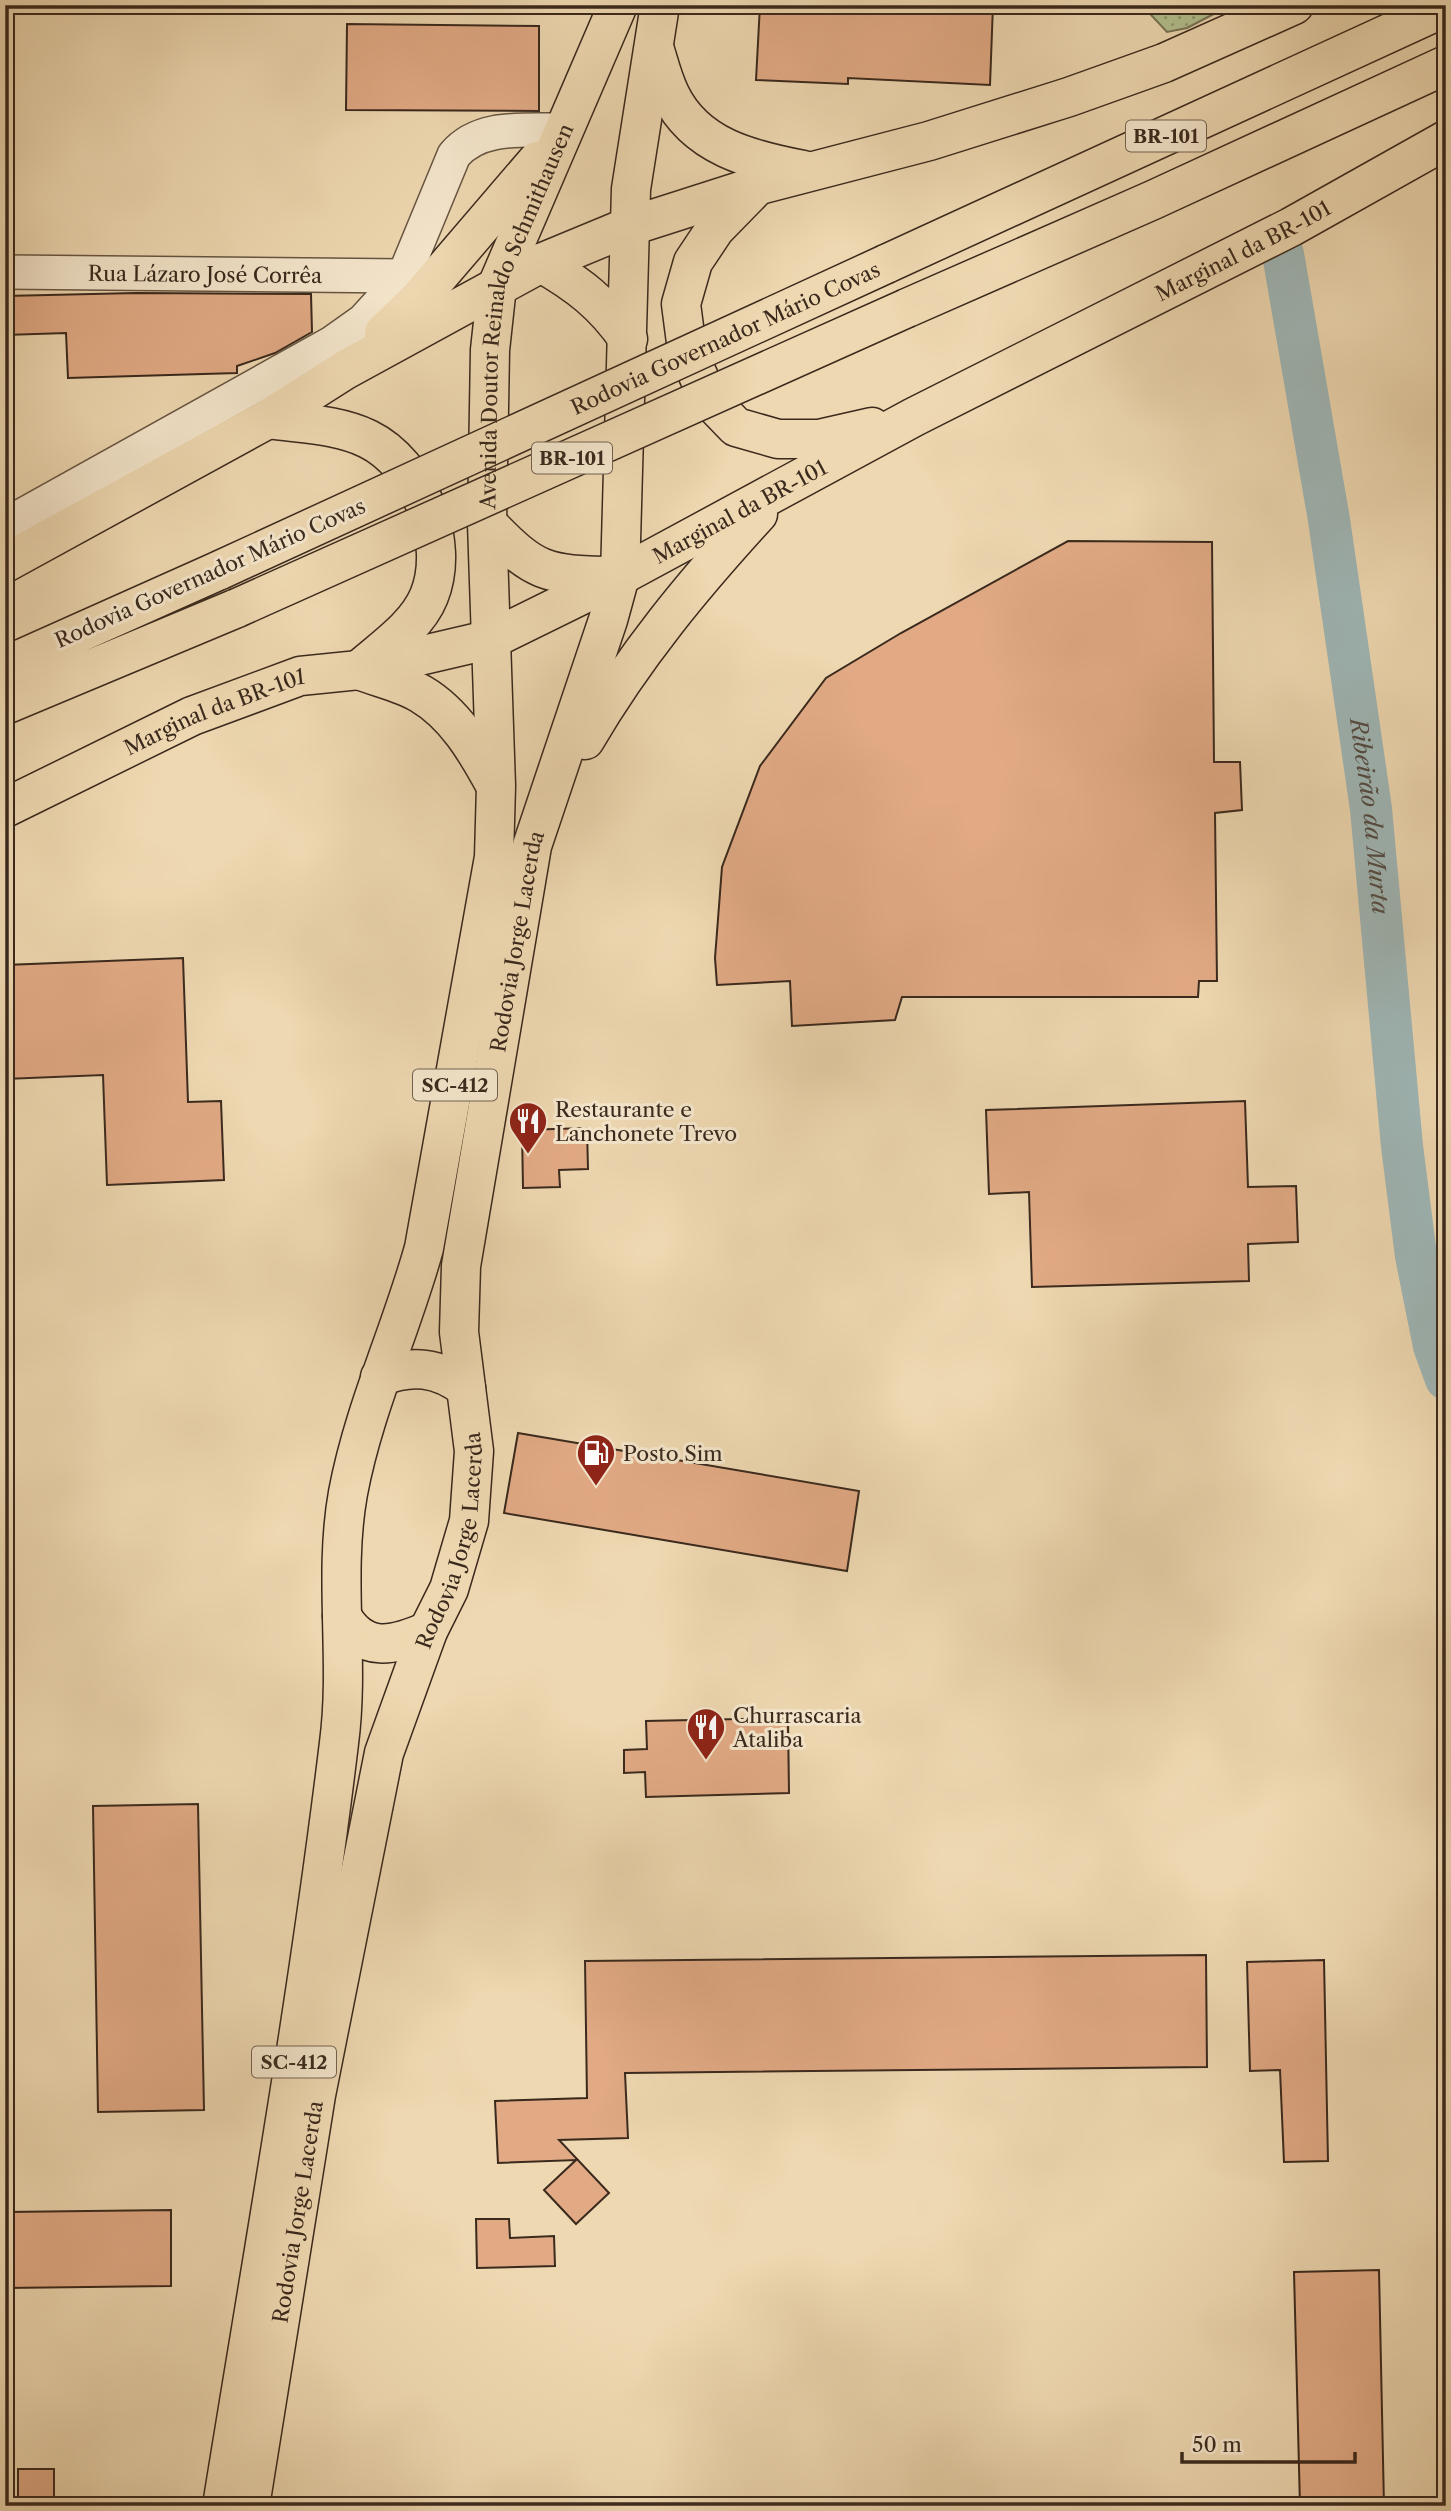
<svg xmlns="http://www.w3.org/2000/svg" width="1451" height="2511" font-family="'Libre Caslon Text',serif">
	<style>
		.grass { fill: url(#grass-dots); stroke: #767456; stroke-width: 2 }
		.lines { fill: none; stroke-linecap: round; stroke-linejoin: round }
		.river { stroke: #9fb7b7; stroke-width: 42 }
		.building { fill: #e1aa85; stroke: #3a291d; stroke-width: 2 }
		.minor-casing { stroke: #675542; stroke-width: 36 }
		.major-casing { stroke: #3a291d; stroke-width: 41 }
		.highway-casing { stroke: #3a291d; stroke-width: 41 }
		.minor { stroke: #f4e6cc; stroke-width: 33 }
		.major { stroke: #eed8b1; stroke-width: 38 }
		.highway { stroke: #eed8b1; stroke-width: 38 }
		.highway-bridge-casing { stroke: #3a291d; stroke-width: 41; stroke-linecap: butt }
		.highway-bridge { stroke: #eed8b1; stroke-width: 38 }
		.labels { text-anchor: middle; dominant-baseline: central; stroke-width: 6; stroke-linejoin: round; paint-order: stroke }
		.shield { fill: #f4e6cc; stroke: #726252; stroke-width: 2 }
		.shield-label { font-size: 19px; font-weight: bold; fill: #3a291d }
		.street-label { font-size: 21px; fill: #3a291d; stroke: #f4e6cc }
		.poi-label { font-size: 21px; fill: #3a291d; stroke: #f4e6cc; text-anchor: start }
		.water-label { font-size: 23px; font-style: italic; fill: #534c44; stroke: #f4e6cc }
	</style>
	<defs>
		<pattern id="grass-dots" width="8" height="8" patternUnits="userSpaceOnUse" patternTransform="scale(1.75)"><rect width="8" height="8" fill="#b3c090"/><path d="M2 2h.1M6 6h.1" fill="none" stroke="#939c75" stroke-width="1.8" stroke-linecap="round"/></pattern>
	</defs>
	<rect width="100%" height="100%" fill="#eed8b1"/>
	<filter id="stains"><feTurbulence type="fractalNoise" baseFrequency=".00286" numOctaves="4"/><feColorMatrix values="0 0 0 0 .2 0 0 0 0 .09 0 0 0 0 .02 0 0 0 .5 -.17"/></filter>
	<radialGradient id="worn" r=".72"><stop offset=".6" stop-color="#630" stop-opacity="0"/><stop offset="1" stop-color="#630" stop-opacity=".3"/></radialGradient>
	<path class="grass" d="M1152 5H1231L1187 28 1167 32 1151 15Z"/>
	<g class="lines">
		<path class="river" id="s1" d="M1283 254 1329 520 1371 809 1402 1146 1416 1256 1434 1346 1446 1379"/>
	</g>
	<path class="building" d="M760 5H993L990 85 848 78V84L756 80Z
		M347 24 539 26V111L346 110Z
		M136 293 311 294 312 332 275 353 237 366V373L68 378 66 333 5 335V296Z
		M1068 541 1212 542 1214 762H1240L1242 810 1215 813 1217 981H1199L1198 997H902L895 1020 792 1026 790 981 717 985 715 958 722 867 760 766 826 678 901 633Z
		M183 958 188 1102 221 1101 224 1180 107 1185 103 1075 5 1079V965Z
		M1245 1101 1248 1187 1296 1186 1298 1242 1248 1244 1249 1281 1032 1287 1029 1192 989 1194 986 1110Z
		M587 1128 588 1169 559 1170 560 1187 523 1188 522 1130Z
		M518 1433 859 1491 847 1571 504 1513Z
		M788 1718 789 1793 646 1797 645 1772 624 1773V1750L647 1749 646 1721Z
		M198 1804 204 2110 98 2112 93 1806Z
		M1206 1955 1207 2067 625 2073 628 2138 559 2140 609 2193 576 2224 544 2190 576 2160 498 2163 495 2101 587 2098 585 1961Z
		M1324 1960 1328 2161 1284 2162 1280 2070 1250 2071 1247 1962Z
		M171 2210V2286L5 2288V2212Z
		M476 2219H509L510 2238 554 2236 555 2266 477 2268Z
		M1379 2270 1384 2506H1300L1294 2272Z
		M18 2469H54V2506H18Z"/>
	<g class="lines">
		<g class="minor-casing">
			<g id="minor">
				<path id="s2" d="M5 272 404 276"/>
				<path d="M5 525 332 343 363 321 404 276 454 155C480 124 525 131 563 130"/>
			</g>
		</g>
		<g class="major-casing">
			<g id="major">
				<path d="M654 47C659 63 663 80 670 94 695 147 751 160 803 170"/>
				<path d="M753 190 715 229 693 262 681 304 687 350 708 398 736 427 778 439H819L872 427"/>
				<path d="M541 263C578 284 604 304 628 339"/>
				<path d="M384 333 418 300 537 161"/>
				<path d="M268 419C301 424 337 424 368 439 419 464 451 542 429 596 417 626 384 648 360 669"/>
				<path d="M487 523C535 573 545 575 614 576"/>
				<path d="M5 563 268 419 345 370 541 263 628 227 756 186 929 141 1069 97 1164 63 1294 5"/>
				<path d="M359 670C379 678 403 683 421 694 455 714 476 750 494 783"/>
				<path d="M585 740C634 656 693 585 758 514"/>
				<path id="s3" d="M5 808 192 716 300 676 359 670 492 639 620 576 914 417 1291 227 1446 140"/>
				<path d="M380 1377C412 1364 438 1367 466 1388"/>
				<path d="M342 1616C363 1654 394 1646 428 1631"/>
				<path id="s4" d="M222 2506C263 2252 308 1999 339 1743 350 1660 333 1576 348 1493 364 1408 401 1331 424 1248L494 857 496 786 487 523 490 350 497 286 618 5"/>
				<path id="s5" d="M250 2506 316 2095 384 1753 428 1631 449 1589 469 1521 474 1451 459 1332 461 1266 532 846 608 620 620 576 631 189 660 5"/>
			</g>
		</g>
		<g class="highway-casing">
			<path id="highway" d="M886 264 1446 7
				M907 308 1153 200 1446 65
				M5 666 220 570
				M5 705 237 608"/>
		</g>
		<use href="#minor" class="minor"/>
		<use href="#major" class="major"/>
		<use href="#highway" class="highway"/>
		<g class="highway-bridge-casing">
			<g id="highway-bridge">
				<path id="s6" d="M220 570 886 264"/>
				<path d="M237 608 907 308"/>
			</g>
		</g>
		<use href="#highway-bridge" class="highway-bridge"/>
	</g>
	<defs>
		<g id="restaurant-pin" transform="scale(2.0125)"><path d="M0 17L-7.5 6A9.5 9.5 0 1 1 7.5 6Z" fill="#8f2418" stroke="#f4e6cc"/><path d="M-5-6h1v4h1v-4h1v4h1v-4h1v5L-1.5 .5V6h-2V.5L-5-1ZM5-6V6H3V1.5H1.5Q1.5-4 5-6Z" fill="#fff"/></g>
		<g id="fuel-pin" transform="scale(2.0125)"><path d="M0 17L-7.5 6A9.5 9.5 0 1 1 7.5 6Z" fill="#8f2418" stroke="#f4e6cc"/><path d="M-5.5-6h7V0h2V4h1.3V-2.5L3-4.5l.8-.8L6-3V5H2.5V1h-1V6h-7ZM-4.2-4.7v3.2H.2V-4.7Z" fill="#fff"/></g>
	</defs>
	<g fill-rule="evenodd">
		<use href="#restaurant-pin" x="528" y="1121"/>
		<use href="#fuel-pin" x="596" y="1453"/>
		<use href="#restaurant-pin" x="706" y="1727"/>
	</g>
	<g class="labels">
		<g class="shield">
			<rect x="1126" y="120.5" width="80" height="31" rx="5"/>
			<rect x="532" y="442.5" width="80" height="31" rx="5"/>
			<rect x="413" y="1069.5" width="84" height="31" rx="5"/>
			<rect x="252" y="2046.5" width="84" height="31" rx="5"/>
		</g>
		<g class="shield-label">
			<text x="1166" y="136">BR-101</text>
			<text x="572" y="458">BR-101</text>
			<text x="455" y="1085">SC-412</text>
			<text x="294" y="2062">SC-412</text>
		</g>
		<g class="street-label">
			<text stroke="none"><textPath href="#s3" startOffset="1365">Marginal da BR-101</textPath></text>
			<text stroke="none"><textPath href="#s2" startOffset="200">Rua Lázaro José Corrêa</textPath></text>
			<text stroke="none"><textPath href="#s4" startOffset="2224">Avenida Doutor Reinaldo Schmithausen</textPath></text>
			<text stroke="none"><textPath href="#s6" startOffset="556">Rodovia Governador Mário Covas</textPath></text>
			<text stroke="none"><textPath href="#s3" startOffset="798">Marginal da BR-101</textPath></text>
			<text transform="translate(210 573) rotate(-24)">Rodovia Governador Mário Covas</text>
			<text stroke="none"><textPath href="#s3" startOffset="231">Marginal da BR-101</textPath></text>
			<text stroke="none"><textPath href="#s5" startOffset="1598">Rodovia Jorge Lacerda</textPath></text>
			<text stroke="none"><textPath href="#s5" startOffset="989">Rodovia Jorge Lacerda</textPath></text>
			<text stroke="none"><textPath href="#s5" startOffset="298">Rodovia Jorge Lacerda</textPath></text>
		</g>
		<g class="poi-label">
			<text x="555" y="1109">Restaurante e<tspan x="555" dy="24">Lanchonete Trevo</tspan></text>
			<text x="623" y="1453">Posto Sim</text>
			<text x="733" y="1715">Churrascaria<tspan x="733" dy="24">Ataliba</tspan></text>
		</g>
		<g class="water-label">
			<text stroke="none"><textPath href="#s1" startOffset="569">Ribeirão da Murta</textPath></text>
		</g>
	</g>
	<rect width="1451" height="2511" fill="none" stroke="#eed8b1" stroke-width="28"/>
	<rect x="7" y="7" width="1437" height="2497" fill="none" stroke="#3a291d" stroke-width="3.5"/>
	<rect x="14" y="14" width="1423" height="2483" fill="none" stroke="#3a291d" stroke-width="2"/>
	<path d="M1182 2452v10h173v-10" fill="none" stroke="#3a291d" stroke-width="3.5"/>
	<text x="1192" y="2452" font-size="21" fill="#3a291d" stroke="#f4e6cc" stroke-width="5" paint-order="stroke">50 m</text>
	<rect width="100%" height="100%" filter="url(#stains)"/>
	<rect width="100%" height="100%" fill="url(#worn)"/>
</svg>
